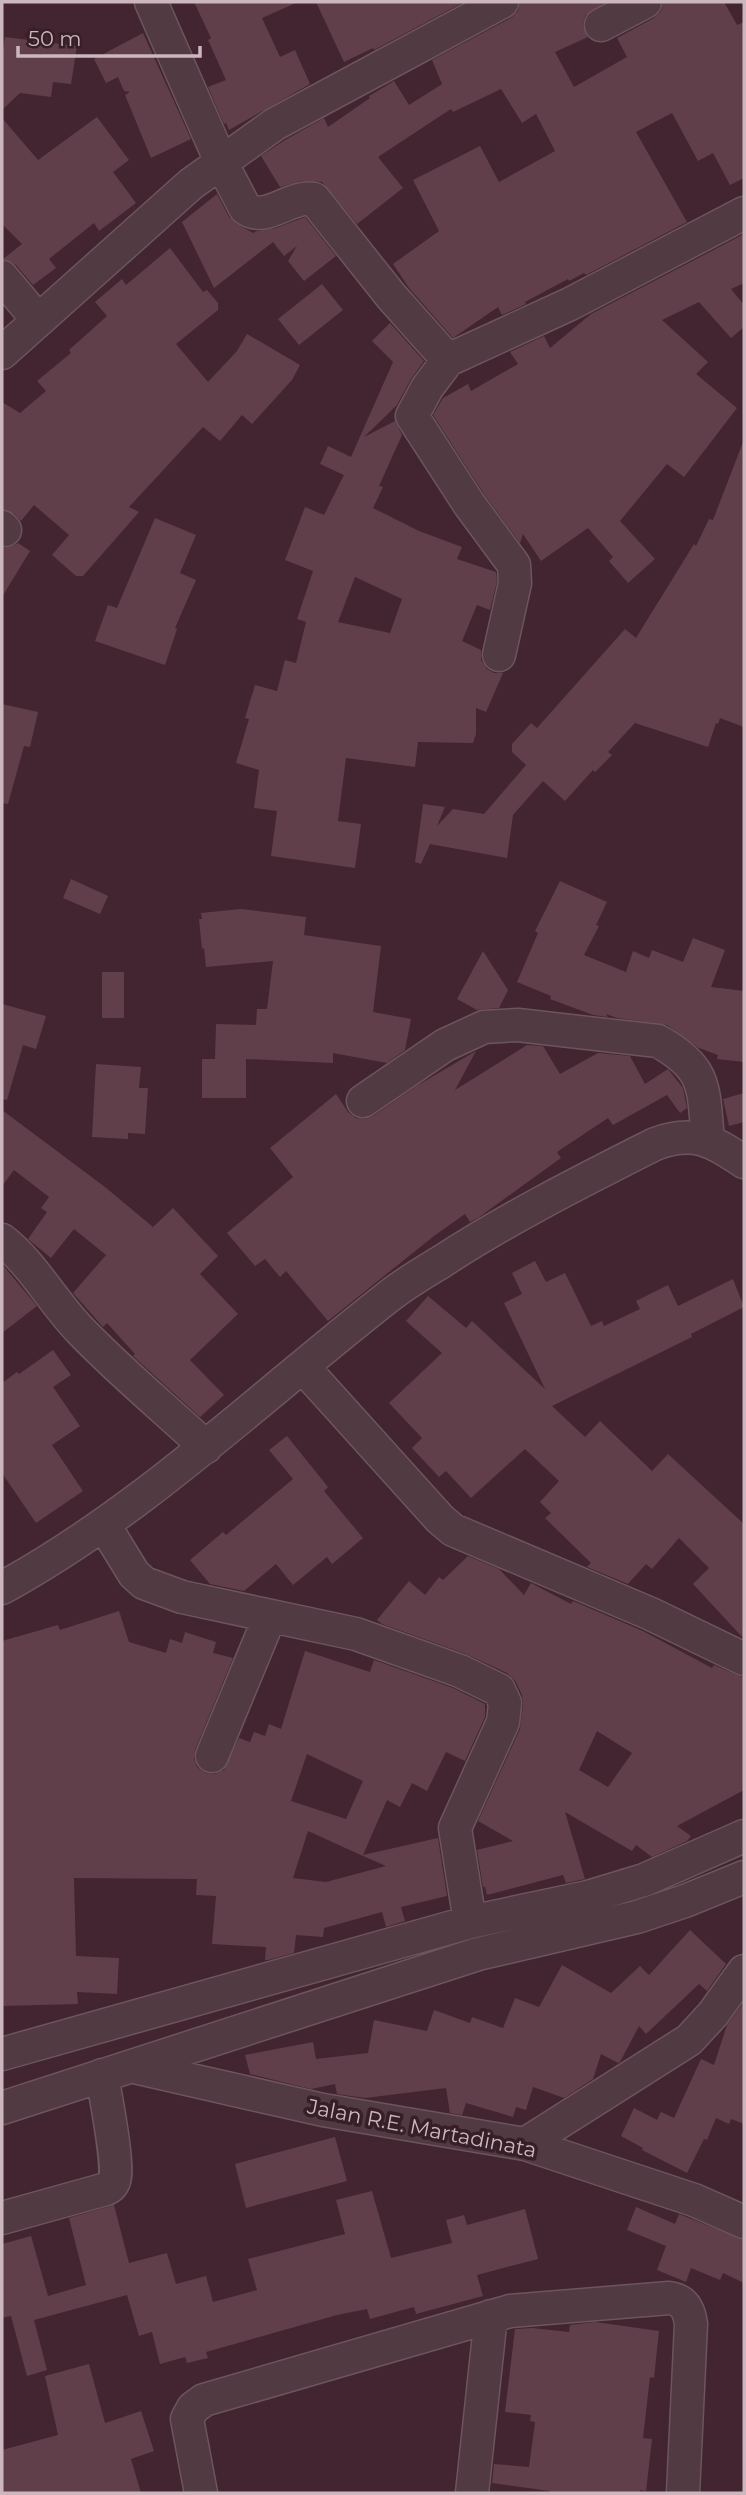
<svg xmlns="http://www.w3.org/2000/svg" width="746" height="2495" font-family="Montserrat,sans-serif">
	<style>
		.building { fill: #603f4b; fill-rule: evenodd }
		.lines { fill: none; stroke-linecap: round; stroke-linejoin: round }
		.minor-casing { stroke: #6c555e; stroke-width: 35 }
		.minor { stroke: #523a43; stroke-width: 32 }
		.labels { text-anchor: middle; dominant-baseline: central; stroke-width: 7; stroke-linejoin: round; paint-order: stroke }
		.street-label { font-size: 21px; fill: #ccb7be; stroke: #371f28 }
	</style>
	<rect width="100%" height="100%" fill="#422530"/>
	<path class="building" d="M194 2H298L262 18 280 57 295 50 310 84 229 130 226 123 224 124 208 87 226 80 208 40 211 38Z
		M316 2H464L374 50 373 48 344 62Z
		M520 2H606L585 16 583 25 588 37 555 52 574 87 627 57 617 38 654 18 661 11 663 2H724L737 25 744 22V178L730 185 713 153 698 161 672 113 636 132 687 222 586 275 584 273 569 281 568 279 525 302 526 304 502 315 498 307 453 338 409 288 393 264 439 231 413 180 480 146 499 182 555 151 536 114 522 123 501 89 453 112 451 109 378 157 403 188 357 224 322 182 301 181 280 187 261 156 285 140 324 118 328 127 370 98 369 96 394 81 409 105 442 84 432 60 511 18 518 11Z
		M143 33 191 139 151 158 125 95 130 92 124 91 118 77 106 83 94 59Z
		M5 37 77 46 71 84 53 82 51 97 20 93 2 110V59Z
		M97 117 129 160 113 172 136 203 99 231 94 223 49 259 56 268 33 285 16 265 3 259 22 244 2 224V118L38 160Z
		M217 194 229 217 237 224 253 233 257 231 276 228 305 217 336 256 304 281 288 261 297 246 284 256 273 242 214 288 182 222Z
		M744 234V283L731 289 744 305V327L731 338 699 302 662 320 708 362 696 374 737 408 684 477 667 464 620 521 655 559 628 583 609 561 613 557 588 528 541 561 523 534 520 543 484 494 433 415 443 398 468 384 471 391 518 364 510 352 544 336 550 348 591 314Z
		M170 248 203 292 207 290 218 303V310L176 344 208 382 237 351 247 334 300 365 292 380 252 424 242 415 220 441 203 427 129 507 139 512 83 576H76L52 555 69 535 34 505 21 521 14 514 2 509V402L20 413 46 391 37 381 71 353 69 350 107 316 95 302 122 279 126 285Z
		M322 284 343 310 299 345 278 319Z
		M390 323 424 361 411 379 397 405 364 437 395 421 402 435 379 486 383 487 373 508 419 531 462 547 457 559 496 572 497 581 490 610 477 605 462 641 481 650V660L487 669 494 673H503L486 712 476 708V734L473 743 418 742 415 767 346 758 338 821 361 824 355 868 271 856 277 811 254 808 259 770 236 763 249 719 245 718 255 685 277 691 285 660 296 663 306 622 297 619 313 571 285 560 305 507 324 515 344 475 320 464 328 446 351 457 393 362 372 341ZM355 577 402 599 390 633 338 622Z
		M743 442 744 727 720 718 718 724 716 723 708 747 635 723 608 752 612 755 595 772 593 770 565 801 543 781 513 815 507 858 430 844 421 864 415 862 423 804 445 807 437 826 453 809 484 814 526 765 512 752V744L531 723 537 728 625 629 636 638 694 544 696 546 709 519 713 520Z
		M155 518 196 535 180 573 196 580 175 628 177 629 165 665 95 641 108 605 117 608Z
		M18 543 30 551 2 597V548L10 547Z
		M2 704 38 712 30 747 24 746 8 804 2 803Z
		M71 879 108 896 100 914 63 898Z
		M560 881 607 902 596 925 599 926 584 955 626 972 633 951 649 958 652 950 683 962 693 938 725 950 711 987 744 991V1062L717 1059 718 1055 699 1048 667 1025 617 1018 606 1014 608 1017 593 1015 550 999 551 996 517 982 538 933 535 931Z
		M241 909 306 917 304 935 381 946 373 1012 411 1019 405 1050 387 1063 333 1053V1063L246 1059V1098H202V1059H215L216 1024 256 1025 257 1009H267L273 961 206 967 204 948 202 949 199 919H202L201 913Z
		M483 951 508 990 499 1008 477 1010 457 999Z
		M102 972H124V1018H102Z
		M2 1004 46 1016 36 1049 23 1045 7 1100 2 1099Z
		M527 1045 543 1046 560 1074 598 1053 630 1056 645 1084 668 1069 683 1088 687 1108 680 1113 667 1095 613 1125 608 1118 557 1152 561 1158 478 1218 470 1222 465 1214 434 1236 328 1321 286 1271 280 1277 265 1259 255 1266 227 1233 293 1177 270 1148 336 1094 348 1112 356 1118 365 1119 373 1116 418 1085 476 1051 455 1090Z
		M96 1064 141 1067 139 1088H148L145 1134 128 1133V1139L92 1137Z
		M744 1093V1122L729 1126 723 1099Z
		M2 1110 105 1187 153 1227 173 1208 218 1256 200 1274 238 1314 190 1360 224 1395 200 1417 133 1356 135 1354 107 1323 103 1327 73 1293 106 1255 74 1229 51 1258 28 1239 47 1212 41 1208 49 1197 14 1170 2 1186Z
		M535 1261 546 1282 565 1273 591 1326 602 1321 604 1326 640 1309 636 1301 668 1285 678 1306 733 1279 744 1307 691 1334 692 1337 552 1406 585 1437 600 1421 652 1471 668 1454 744 1524V1639L693 1584 709 1568 679 1538 652 1569 646 1564 628 1584 587 1567 591 1563 545 1518 551 1513 540 1502 559 1481 525 1449 471 1498 446 1471 439 1477 412 1448 422 1438 389 1403 442 1353 406 1321 428 1296 466 1328 472 1321 545 1389 504 1303 522 1294 512 1273Z
		M2 1264 37 1306 2 1333Z
		M53 1350 71 1375 53 1387 80 1426 52 1445 83 1491 36 1523 2 1473V1383L17 1372 19 1374Z
		M287 1436 328 1487 324 1491 363 1538 332 1564 327 1557 293 1585 276 1564 244 1591 210 1584 190 1560 223 1532 226 1535 293 1479 269 1450Z
		M468 1556 499 1569 524 1595 531 1583 571 1604 573 1601 643 1631 712 1668 714 1665 744 1678V1790L677 1826 691 1836 687 1841 652 1857 636 1845 632 1851 565 1812 585 1879 566 1883 563 1875 487 1895 485 1887H483L477 1850 513 1841 478 1821 520 1729 523 1705 522 1695 516 1682 507 1673 466 1654 382 1624 377 1620 409 1581 425 1595 439 1577 443 1580ZM597 1731 632 1753 608 1787 579 1770Z
		M119 1611 129 1642 166 1653 170 1639 182 1643 185 1632 216 1642 213 1653 233 1658 195 1750 194 1759 197 1767 206 1773 215 1774 224 1770 239 1738 250 1742 254 1732 265 1736 269 1724 281 1729 305 1651 370 1672 374 1660 453 1688 485 1704V1717L465 1761 446 1752 427 1791 412 1783 400 1807 387 1800 363 1855 438 1838 447 1896 401 1907 405 1921 386 1927 382 1912 324 1928 323 1937 296 1935 294 1953 268 1960H265L266 1947 212 1944 216 1896 196 1895 197 1879 74 1878 76 1956 119 1958 117 1994 77 1992 78 2004 2 2006V1641L58 1625 60 1630ZM307 1754 363 1781 346 1819 291 1801ZM308 1831 363 1856 386 1866 326 1882 293 1878Z
		M690 1930 726 1964 707 1991 699 1984 646 2034 639 2026 620 2062 618 2063 601 2054 593 2079 564 2098 533 2087 526 2110 516 2107 513 2117 466 2103 462 2115 450 2113 446 2088 365 2098 337 2094 335 2084 311 2089 250 2074 245 2055 271 2050 313 2042 316 2059 368 2053 374 2020 427 2031 434 2010 470 2023 472 2017 503 2028 515 1998 539 2007 562 1965 611 1993 640 1966 649 1975Z
		M744 2002V2124L731 2119 729 2124 716 2118 707 2140 704 2139 687 2173 642 2150 643 2148 621 2136 634 2108 657 2120 661 2112 674 2118 701 2059 714 2065 727 2025Z
		M335 2137 347 2181 246 2208 235 2164Z
		M372 2191 391 2258 452 2243 446 2220 464 2215 467 2225 525 2209 538 2259 477 2275 483 2296 416 2314 414 2307 370 2319 367 2309 337 2315 206 2352 208 2358 187 2363 185 2357 160 2364 152 2332 139 2336 127 2295 34 2320 47 2370 27 2376 11 2316 2 2318V2244L31 2236 48 2296 86 2285 69 2218 114 2205 129 2263 167 2253 176 2284 206 2276 213 2302 257 2290 248 2259 345 2234 336 2200Z
		M636 2207 675 2224 679 2214 744 2240V2283L723 2273 720 2280 691 2268 686 2282 657 2270 666 2246 627 2230Z
		M595 2322 659 2331 654 2378 650 2377 643 2438 652 2439 646 2491 640 2490V2493H550V2491L492 2483 494 2464 529 2467 535 2422 530 2421 531 2415 505 2412 515 2329 532 2328 569 2332 570 2325Z
		M89 2364 105 2423 141 2411 154 2451 131 2459 141 2493H2V2450L58 2435 45 2376Z"/>
	<g class="lines">
		<g class="minor-casing">
			<path id="minor" d="M151 2 221 162 245 208C266 224 291 194 314 199L391 296 448 360
				M601 25 645 2
				M2 277 38 320
				M2 353 191 184 275 124 502 2
				M2 527 5 530
				M499 655 515 583 514 565 469 504 412 416 427 388 448 360 570 304 744 213
				M363 1101 445 1045 484 1027 518 1025 658 1041C708 1069 703 1088 708 1140
				M2 1240C33 1264 52 1301 79 1329 119 1371 164 1408 206 1447
				M303 1367 440 1519 453 1530 651 1614 744 1659
				M104 1525 134 1574 144 1583 182 1597 356 1634 460 1671 499 1690 505 1703 503 1722 455 1828 470 1922
				M2 1588C144 1510 261 1396 388 1297 404 1284 423 1273 441 1262 510 1217 582 1181 655 1144 694 1129 712 1141 744 1162
				M212 1756 270 1616
				M2 2054 470 1922 588 1897 644 1880 744 1836
				M134 2067 323 2110 525 2144 694 2200 744 2222
				M2 2108 478 1954 637 1917 685 1901 744 1877
				M525 2144 689 2040 713 2014 744 1971
				M2 2218 106 2189C110 2187 112 2186 114 2181 120 2169 105 2093 102 2075
				M201 2493 187 2419 193 2408 204 2400 510 2311 669 2298C684 2300 689 2309 691 2324L683 2493
				M472 2493 491 2316"/>
		</g>
		<use href="#minor" class="minor"/>
	</g>
	<g class="labels">
		<g class="street-label">
			<text transform="translate(422 2128) rotate(11)">Jalan R.E. Martadinata</text>
		</g>
	</g>
	<rect width="746" height="2495" fill="none" stroke="#ccb7be" stroke-width="7"/>
	<path d="M18 46v10h182v-10" fill="none" stroke="#ccb7be" stroke-width="3.5"/>
	<text x="28" y="46" font-size="21" fill="#ccb7be" stroke="#371f28" stroke-width="5" paint-order="stroke">50 m</text>
</svg>
